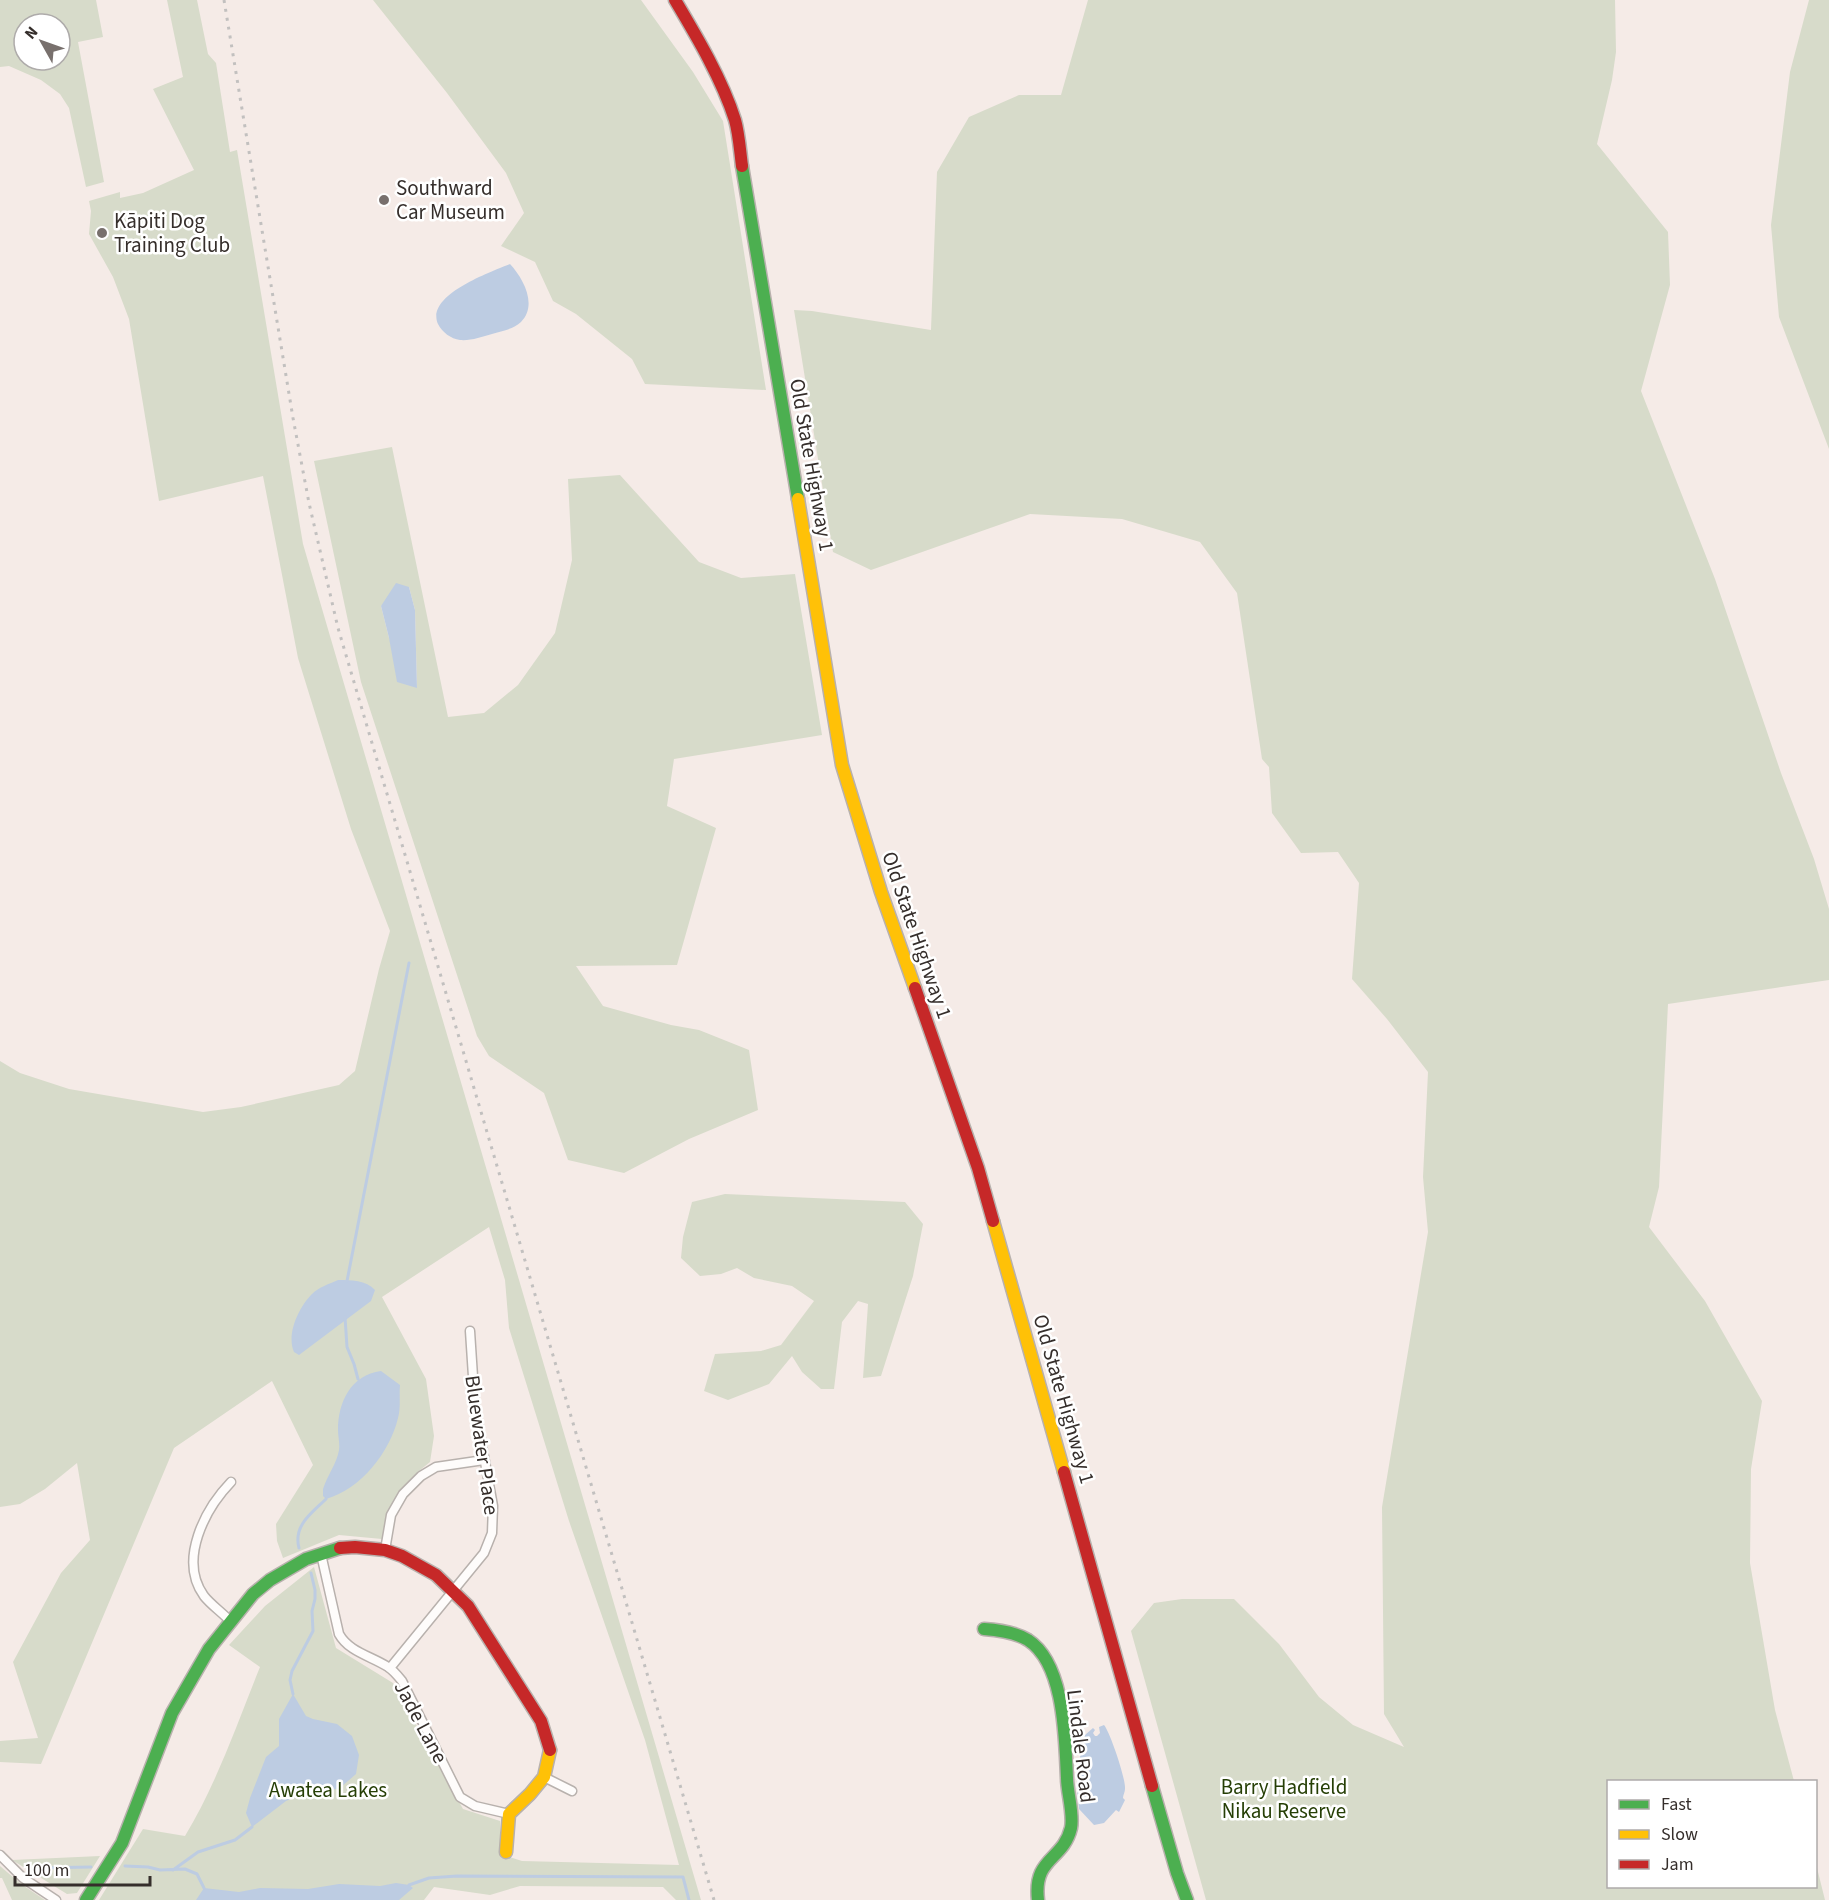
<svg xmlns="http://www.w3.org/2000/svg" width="1829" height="1900" font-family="'Source Sans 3',sans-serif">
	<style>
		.green { fill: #d7dbca; fill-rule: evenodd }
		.water { fill: #bdcce2 }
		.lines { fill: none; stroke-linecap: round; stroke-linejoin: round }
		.stream { stroke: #bdcce2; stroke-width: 3 }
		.street-casing { stroke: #b8b1ad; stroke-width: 11 }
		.fast-casing { stroke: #b8b1ad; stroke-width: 15 }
		.slow-casing { stroke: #b8b1ad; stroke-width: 15 }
		.jam-casing { stroke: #b8b1ad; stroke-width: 15 }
		.street { stroke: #fefcfb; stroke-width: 8 }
		.fast { stroke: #4caf50; stroke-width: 12 }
		.slow { stroke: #ffc107; stroke-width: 12 }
		.jam { stroke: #c62828; stroke-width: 12 }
		.rail { stroke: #c2c0bf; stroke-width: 3; stroke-dasharray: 3 6; stroke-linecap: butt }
		.poi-dot { fill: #78706d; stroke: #fff; stroke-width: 2 }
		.labels { text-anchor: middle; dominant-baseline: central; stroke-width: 5; stroke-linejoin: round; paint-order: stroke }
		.poi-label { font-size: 21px; fill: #352e2b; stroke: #fff; text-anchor: start }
		.street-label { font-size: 21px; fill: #352e2b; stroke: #fff }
		.park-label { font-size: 21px; fill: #263f06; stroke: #fff }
	</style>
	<rect width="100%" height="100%" fill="#f5ebe7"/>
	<path class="green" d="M0 0H96L103 37 78 42 104 182 86 187 69 108 60 94 41 80 9 66 0 67ZM24 24H60V60H24Z
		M167 0H197L208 54 216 63 230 152 237 150 303 544 701 1900H676L663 1887 520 1886 490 1895 434 1887 424 1900H99L143 1829 185 1836C217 1783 237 1724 260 1667L229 1645 265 1606 314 1567 336 1648 393 1683 463 1809 500 1821V1854L522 1861 679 1865 645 1740 569 1521 509 1328 505 1280 489 1227 382 1297 426 1379 434 1436 430 1462C401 1485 389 1502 382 1539L339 1535 283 1558 277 1541 276 1524 313 1465 272 1381 174 1448 41 1764 0 1762V1741L38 1738 13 1662 61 1573 90 1540 77 1463 45 1489 20 1504 0 1507V1061L20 1073 69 1089 203 1112 241 1107 339 1085 355 1071 379 969 390 931 351 829 298 658 263 476 159 501 129 319 113 277 89 234 91 211 89 201 120 192V198L143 193 194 170 153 89 183 77Z
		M373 0H641L693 72 723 121 766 390 645 384 632 359 576 314 553 301 535 262 501 246 524 213 506 173 447 93Z
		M1088 0H1615L1616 52 1612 80 1597 144 1668 232 1670 285 1641 391 1715 579 1781 773 1814 859 1829 909V980L1668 1004 1659 1187 1649 1227 1705 1301 1762 1401 1751 1469 1750 1563 1775 1710 1794 1781 1608 1782V1886H1816V1864L1825 1900H1206L1131 1631 1154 1603 1182 1599H1234L1279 1644 1319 1697 1353 1725 1404 1747 1384 1714 1382 1507 1428 1232 1423 1177 1428 1072 1387 1019 1352 979 1359 883 1338 852 1301 853 1272 813 1269 767 1262 759 1237 593 1200 542 1122 519 1030 514 871 570 833 552 794 310 812 311 931 330 937 172 969 117 1019 95H1061Z
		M1809 0H1829V449L1779 317 1771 225 1790 72Z
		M392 447 448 717 484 713 518 685 555 633 572 560 568 479 620 475 699 562 741 578 795 574 822 735 674 759 667 806 716 828 677 965 576 966 603 1006 671 1025 699 1030 749 1050 758 1110 689 1139 624 1173 568 1160 544 1093 489 1056 477 1036 361 682 314 461ZM409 587 415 610 417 688 389 638 381 606Z
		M725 1194 905 1202 923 1224 913 1276 881 1376 863 1378 868 1304 858 1301 842 1322 834 1389H821L802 1372 792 1356 769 1384 728 1400 704 1391 715 1354 761 1351 781 1345 814 1301 792 1286 754 1278 737 1268 721 1274 700 1276 681 1258 683 1237 692 1202Z
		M100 1856 77 1893 67 1894 12 1860Z
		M0 1866 21 1884 45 1900H12L2 1878H0Z"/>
	<path class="water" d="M510 264C523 278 538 305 521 322 514 329 502 331 492 334 482 337 470 341 460 340 451 339 442 332 438 324 425 295 491 272 510 264Z
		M396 583 409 587 415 610 417 688 397 682 389 638 381 606Z
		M338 1280C351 1280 366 1280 375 1290L371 1301 299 1355 294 1352C286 1334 299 1307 312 1294 319 1287 329 1284 338 1280Z
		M381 1371 400 1385C399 1396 401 1407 398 1418 390 1452 361 1489 326 1499L323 1496V1489C327 1476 337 1463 339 1450 340 1443 338 1437 338 1430 338 1402 351 1375 381 1371Z
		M293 1694 306 1716 313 1719 337 1724 352 1736 359 1755 356 1774 340 1788 318 1793 300 1795 286 1801 252 1827 246 1813 250 1798 266 1757 279 1746V1719Z
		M1104 1725C1110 1732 1126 1779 1125 1789 1125 1792 1123 1795 1123 1798L1125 1800 1119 1812 1116 1810 1104 1823 1094 1825 1079 1809 1077 1790 1081 1748 1085 1735 1093 1728 1095 1730 1093 1733 1095 1736H1097L1100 1733 1099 1727Z
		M396 1883 409 1885 413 1888 399 1900H196L204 1888 239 1892 260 1888 308 1889 339 1884 380 1886Z"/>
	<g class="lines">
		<path class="stream" d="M347 1281 409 963
			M345 1317 347 1347 354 1364 358 1379
			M299 1548C293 1525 312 1513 326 1499
			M293 1694 290 1680 292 1671 313 1631 312 1611 315 1599V1590L311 1573
			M125 1866 148 1867 160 1870 185 1869 197 1874 204 1888
			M35 1868 91 1867
			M173 1870 198 1852 235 1840 252 1827
			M409 1885 429 1878 457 1876 683 1877 689 1900"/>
		<g class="street-casing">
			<path id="street" d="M231 1482C205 1509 178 1560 204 1596 211 1605 223 1613 231 1622
				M385 1550 391 1515 403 1494 421 1476 436 1467 484 1460
				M321 1554 339 1634C349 1652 371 1656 388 1667 393 1670 398 1676 402 1681L460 1797 475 1806 509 1814
				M390 1668 484 1553 492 1533 493 1506 475 1407 470 1331
				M544 1777 572 1791
				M0 1855 23 1878 56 1900"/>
		</g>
		<g class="fast-casing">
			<path id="fast" d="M742 166 798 499
				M984 1629C999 1630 1015 1632 1028 1640 1065 1664 1065 1739 1067 1778 1067 1792 1074 1814 1071 1828 1063 1861 1033 1857 1038 1900
				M1152 1786 1177 1873 1187 1900
				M86 1900 122 1843 172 1713 209 1649 253 1594 270 1580 306 1559 340 1548"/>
		</g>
		<g class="slow-casing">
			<path id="slow" d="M798 499 842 765 881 892 915 988
				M993 1221 1064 1472
				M506 1852 509 1814 530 1794 544 1777 550 1750"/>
		</g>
		<g class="jam-casing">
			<path id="jam" d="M675 0C697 37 722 79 735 120 739 134 740 151 742 166
				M915 988 978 1168 993 1221
				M1064 1472 1152 1786
				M340 1548 355 1547 385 1550 402 1556 436 1575 468 1606 541 1721 550 1750"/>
		</g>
		<use href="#street" class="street"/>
		<use href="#fast" class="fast"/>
		<use href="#slow" class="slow"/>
		<use href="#jam" class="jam"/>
		<path class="rail" d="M224 0 293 418 309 503 338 628 714 1900"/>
	</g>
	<g class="poi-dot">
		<circle cx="384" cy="200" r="6"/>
		<circle cx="102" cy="233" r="6"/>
	</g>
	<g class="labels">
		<g class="poi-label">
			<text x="396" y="188">Southward<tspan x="396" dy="24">Car Museum</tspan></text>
			<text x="114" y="221">Kāpiti Dog<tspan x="114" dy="24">Training Club</tspan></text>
		</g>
		<g class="street-label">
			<text transform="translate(812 465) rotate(80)">Old State Highway 1</text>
			<text transform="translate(917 935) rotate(71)">Old State Highway 1</text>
			<text transform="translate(1064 1399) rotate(74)">Old State Highway 1</text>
			<text transform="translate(482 1445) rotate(82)">Bluewater Place</text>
			<text transform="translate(421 1722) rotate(62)">Jade Lane</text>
			<text transform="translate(1081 1746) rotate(83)">Lindale Road</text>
		</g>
		<g class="park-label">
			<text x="1284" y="1787">Barry Hadfield<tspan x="1284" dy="24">Nikau Reserve</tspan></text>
			<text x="328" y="1790">Awatea Lakes</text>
		</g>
	</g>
	<rect x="1607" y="1780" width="210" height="108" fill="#ffffff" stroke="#aeabaa" stroke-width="1.5"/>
	<rect x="1619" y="1800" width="30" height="9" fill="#4caf50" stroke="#aeabaa" stroke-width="1.5"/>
	<text x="1661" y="1810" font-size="18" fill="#352e2b">Fast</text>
	<rect x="1619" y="1830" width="30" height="9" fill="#ffc107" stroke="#aeabaa" stroke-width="1.5"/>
	<text x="1661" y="1840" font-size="18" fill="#352e2b">Slow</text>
	<rect x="1619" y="1860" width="30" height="9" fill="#c62828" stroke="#aeabaa" stroke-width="1.5"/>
	<text x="1661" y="1870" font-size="18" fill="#352e2b">Jam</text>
	<g transform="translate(42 42) rotate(310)"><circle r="28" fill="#ffffff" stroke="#aeabaa" stroke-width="1.5"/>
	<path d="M0-4.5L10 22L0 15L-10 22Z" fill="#78706d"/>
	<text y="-9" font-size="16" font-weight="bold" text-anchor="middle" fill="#352e2b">N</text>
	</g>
	<path d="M15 1876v9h135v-9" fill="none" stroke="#352e2b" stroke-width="3"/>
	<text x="24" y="1876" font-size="18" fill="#352e2b" stroke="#ffffff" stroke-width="4.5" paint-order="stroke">100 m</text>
</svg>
